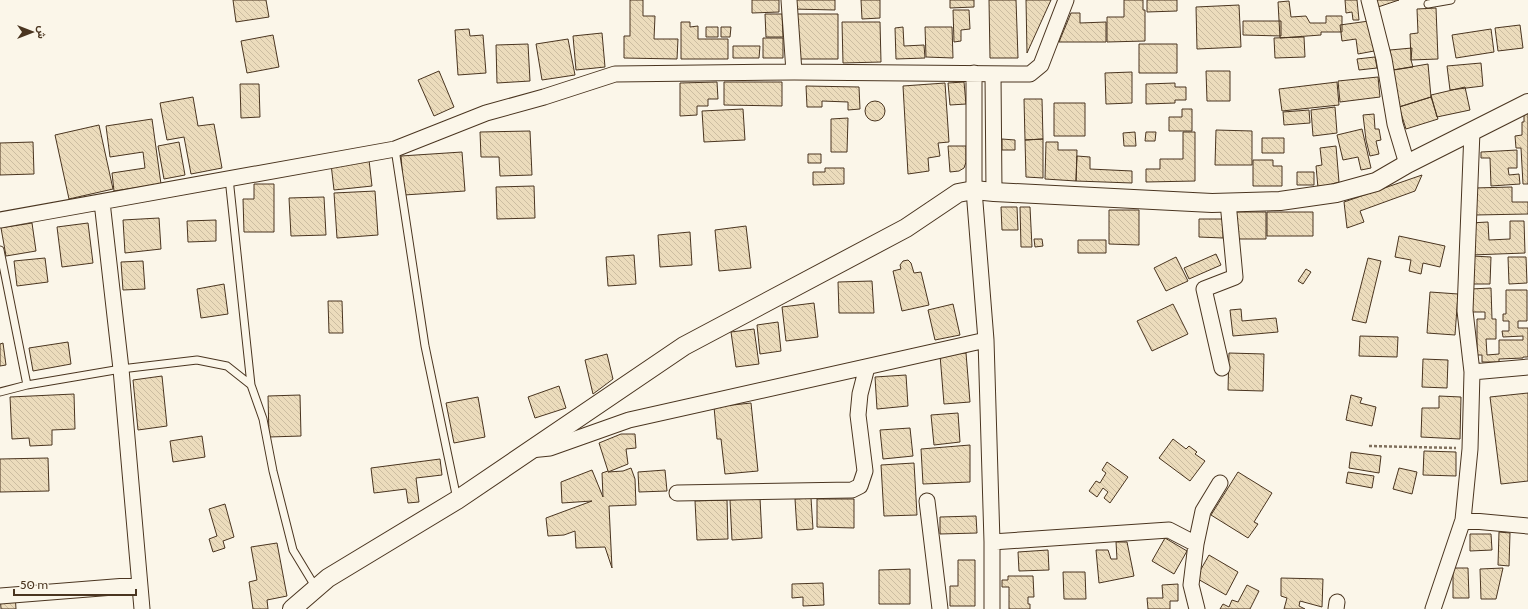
<svg xmlns="http://www.w3.org/2000/svg" width="1528" height="609" font-family="Cabin,Vazirmatn,sans-serif">
	<style>
		.building { fill: url(#building-back-hatch); stroke: #4a3520 }
		.lines { fill: none; stroke-linecap: round; stroke-linejoin: round }
		.service-casing { stroke: #4a3520; stroke-width: 9 }
		.minor-casing { stroke: #4a3520; stroke-width: 17 }
		.tertiary-casing { stroke: #4a3520; stroke-width: 20 }
		.path { stroke: #7f6f5c; stroke-width: 2.5; stroke-dasharray: 3 2; stroke-linecap: butt }
		.service { stroke: #fbf6e9; stroke-width: 7 }
		.minor { stroke: #fbf6e9; stroke-width: 15 }
		.tertiary { stroke: #fbf6e9; stroke-width: 18 }
	</style>
	<defs>
		<pattern id="building-back-hatch" width="6" height="6" patternUnits="userSpaceOnUse"><rect width="6" height="6" fill="#ecdcbc"/><path d="M-1 5l2 2M0 0l6 6M5-1l2 2" fill="none" stroke="#ccbda1"/></pattern>
	</defs>
	<rect width="100%" height="100%" fill="#fbf6e9"/>
	<path class="building" d="M233 0H266L269 17 236 22Z
		M630 0H643V16H655L654 39H678L677 59 624 58V36H630Z
		M752 0H779V12L752 13Z
		M792 0H835V10L792 9Z
		M861 0H880V18L862 19Z
		M950 0H974V7L950 8Z
		M989 0H1016L1018 58H990Z
		M1026 0H1051L1027 53Z
		M1124 0H1143V10H1145V41L1107 42V17H1124Z
		M1147 0H1177V11L1147 12Z
		M1345 0H1357L1359 20H1353L1352 12 1346 13Z
		M1376 0H1399L1378 7Z
		M1289 1 1291 17 1306 16 1310 23H1326V16H1342V32H1321V35L1280 38 1278 2Z
		M1239 5 1241 47 1197 49 1196 7Z
		M1436 8 1438 59 1411 60 1410 34 1418 33 1417 9Z
		M953 10H969L970 29 961 30V41L954 42Z
		M1071 13H1080V23L1106 22V42H1059Z
		M765 14H782L783 37H766Z
		M794 14H838V59H794Z
		M1243 21H1281V36L1243 35Z
		M1369 21 1374 51 1358 54 1356 39 1342 41 1340 25Z
		M681 22H690V27L698 26V39H728V59H681Z
		M842 22H880L881 62 843 63Z
		M1520 25 1523 48 1498 51 1495 28Z
		M706 27H718V37H706Z
		M721 27H731L730 37H721Z
		M903 27 904 46 924 45 925 58 896 59 895 28Z
		M925 27H952L953 58 926 57Z
		M469 29 470 36 483 35 486 73 458 75 455 30Z
		M1491 29 1494 52 1456 58 1452 35Z
		M602 33 605 67 576 70 573 36Z
		M273 35 279 67 247 73 241 41Z
		M1304 37 1305 57 1275 58 1274 38Z
		M763 38H783V58H763Z
		M568 39 575 75 542 80 536 44Z
		M528 44 530 81 497 83 496 45Z
		M1139 44H1177V73H1139Z
		M733 46H760L759 58H733Z
		M1412 48 1411 60 1413 67 1393 70 1390 50Z
		M1375 57 1377 68 1359 70 1357 59Z
		M1481 63 1483 86 1450 90 1447 66Z
		M1428 64 1431 97 1399 107 1393 70Z
		M439 71 454 107 434 116 418 80Z
		M1206 71H1230V101H1207Z
		M1132 72V103L1106 104 1105 73Z
		M1378 77 1380 97 1340 102 1338 81Z
		M717 82 718 99H708V106H697V115L680 116V83Z
		M724 82H782V106L724 105Z
		M964 82 966 104 950 105 948 83Z
		M1337 82 1339 105 1282 111 1279 89Z
		M945 83 949 142 938 143 940 156 928 158 929 171 908 174 903 86Z
		M1175 83V87H1186V100H1175V103L1146 104V84Z
		M240 84H259L260 117 241 118Z
		M806 86 859 87 860 109 848 110V102L822 101V107H807Z
		M1465 87 1470 110 1437 117 1431 95Z
		M193 97 198 126 214 124 222 168 191 174 184 137 167 140 160 103Z
		M1431 97 1438 119 1406 129 1399 107Z
		M1024 99H1042L1043 139 1025 140Z
		M865 111a10 10 0 1 1 20 0a10 10 0 1 1-20 0Z
		M1054 103H1085V136H1054Z
		M1335 107 1337 133 1313 136 1311 110Z
		M743 109 745 140 704 142 702 111Z
		M1182 109H1192V131H1169V117H1182Z
		M1309 110 1310 123 1284 125 1283 112Z
		M1528 110V184H1523L1521 148H1516L1515 136 1522 135V122H1524V111Z
		M1374 114 1375 129H1379L1381 140 1376 141 1379 154 1370 156 1366 140 1363 115Z
		M848 118 847 152H831V119Z
		M152 119 161 184 114 191 112 173 145 168 143 152 110 157 106 126Z
		M99 125 113 189 69 199 55 135Z
		M1362 129 1371 168 1361 170 1358 157 1343 160 1337 135Z
		M1216 130 1252 131V165H1215Z
		M530 131 532 175 500 176 499 157H481L480 132Z
		M1135 132 1136 146H1124L1123 133Z
		M1146 132H1156L1155 141H1145Z
		M1183 132H1195V181L1146 182V169H1160V159H1183Z
		M1262 138H1284V153H1262Z
		M1002 139 1015 140V150H1002Z
		M1043 139V178L1026 177 1025 140Z
		M33 142 34 174 0 175V143Z
		M179 142 185 175 164 179 158 146Z
		M1046 142H1058V150H1077L1076 181 1045 179Z
		M948 146H966V162L964 168 959 171 950 172Z
		M1336 146 1339 182 1318 188 1316 166 1322 165 1320 148Z
		M1517 150V168H1508L1509 175 1519 174 1520 184 1491 186 1490 158H1481V152Z
		M462 152 465 191 404 195 401 156Z
		M808 154H821V163H808Z
		M1077 156 1090 157V169L1132 171V183L1076 181Z
		M369 160 372 186 334 190 331 164Z
		M1253 160H1273V166H1282V186H1253Z
		M825 168H844V184L813 185V172H825Z
		M1297 172H1314V185H1297Z
		M1422 175 1415 191 1360 211 1364 222 1347 228 1344 202Z
		M254 184H274V232H244L243 199H254Z
		M534 186 535 218 497 219 496 187Z
		M1512 187V202H1528V214L1475 215 1474 188Z
		M375 191 378 235 337 238 334 193Z
		M324 197 326 235 291 236 289 198Z
		M1001 207H1017L1018 230H1002Z
		M1020 207H1030L1032 247H1021Z
		M1109 210H1139V245L1109 244Z
		M1235 212H1266V239H1236Z
		M1267 212H1313V236H1267Z
		M159 218 161 249 125 253 123 220Z
		M1199 219H1223V238L1199 237Z
		M216 220V241L188 242 187 221Z
		M1510 221H1524L1525 253 1471 255 1470 223 1488 222 1489 240 1510 239Z
		M32 223 36 251 6 256 1 228Z
		M88 223 93 263 62 267 57 227Z
		M746 226 751 268 719 271 715 230Z
		M690 232 692 265 660 267 658 235Z
		M1399 236 1445 246 1440 267 1423 263 1421 274 1409 271 1411 260 1395 257Z
		M1034 239H1042L1043 246 1035 247Z
		M1078 240H1106V253H1078Z
		M1216 254 1221 265 1189 279 1184 268Z
		M634 255 636 284 608 286 606 257Z
		M1472 256 1491 257 1490 284H1471Z
		M1176 257 1188 281 1166 291 1154 268Z
		M1508 257H1526L1527 283 1509 284Z
		M45 258 48 282 17 286 14 261Z
		M1368 258 1381 261 1366 323 1352 320Z
		M908 260 911 263 914 273 921 272 929 305 902 311 893 271 901 269 900 265 903 261Z
		M143 261 145 289 123 290 121 262Z
		M1306 269 1311 272 1303 284 1298 281Z
		M872 281 874 313H839L838 282Z
		M224 284 228 314 201 318 197 289Z
		M1491 288 1492 319H1496V339H1486L1487 355 1499 354V340H1523V336L1503 337 1502 331H1509V321H1503V314H1506V290H1527V321H1518V328H1528V357H1523V358L1499 359V362H1482V355H1477V319H1485V312H1472L1471 289Z
		M1430 292 1458 294 1455 335 1427 333Z
		M328 301H342L343 333H329Z
		M814 303 818 337 786 341 782 307Z
		M953 304 960 335 935 340 928 310Z
		M1173 304 1188 334 1152 351 1137 321Z
		M1241 309 1242 321 1276 318 1278 332 1233 336 1230 310Z
		M778 322 781 351 760 354 757 325Z
		M754 329 759 364 736 367 731 332Z
		M1360 336 1398 337 1397 357 1359 356Z
		M68 342 71 364 33 371 29 348Z
		M3 343 6 365 0 366V344Z
		M966 353 970 402 944 404 940 355Z
		M1229 353 1264 354 1263 391 1228 390Z
		M607 354 613 379 593 394 585 360Z
		M1423 359 1448 360 1447 388 1422 387Z
		M906 375 908 406 877 409 875 377Z
		M162 376 167 426 138 430 133 380Z
		M559 386 566 408 535 418 528 397Z
		M1528 393V481L1501 484 1490 397Z
		M74 394 75 429 52 430V445L30 446 29 438 12 439 10 397Z
		M300 395 301 436 269 437 268 396Z
		M1351 395 1362 398 1360 403 1376 407 1372 426 1346 420Z
		M1439 396 1461 397 1460 439 1421 437 1422 408H1439Z
		M478 397 485 437 454 443 446 403Z
		M751 403 758 471 725 474 721 439H717L714 407Z
		M958 413 960 442 934 445 931 415Z
		M910 428 913 456 883 459 880 430Z
		M621 434H635L636 448 626 449 628 464 608 472 623 471 631 468 635 479 636 505 609 506 612 568 605 547 576 548 575 531 564 535 548 536 546 518 592 501 562 503 561 482 592 470 603 497 602 473 608 471 599 443Z
		M202 436 205 457 173 462 170 441Z
		M1173 439 1186 449 1189 446 1197 452 1195 454 1205 461 1190 481 1159 458Z
		M970 445V482L923 484 921 449Z
		M1424 451 1456 452V476L1423 475Z
		M1351 452 1381 456 1379 473 1349 468Z
		M48 458 49 491 0 492V459Z
		M440 459 442 475 416 478 419 502 408 503 406 489 374 493 371 468Z
		M1107 462 1128 477 1110 503 1104 498 1108 492 1103 488 1097 497 1089 491 1096 481 1100 483 1106 473 1102 470Z
		M914 463 917 515 884 516 881 465Z
		M1399 468 1417 472 1412 494 1393 489Z
		M665 470 667 491 639 492 638 472Z
		M1238 472 1272 493 1254 522 1258 524 1248 538 1211 515Z
		M1348 472 1374 476 1372 488 1346 483Z
		M760 498 762 538 732 540 730 500Z
		M811 498 813 529 797 530 795 499Z
		M817 499H854V528L817 527Z
		M727 500 728 539 697 540 695 501Z
		M225 504 234 537 223 541 225 548 213 552 209 539 217 536 209 509Z
		M976 516 977 533 940 534V517Z
		M1499 532 1510 533 1509 566 1498 565Z
		M1470 534H1491L1492 550 1470 551Z
		M1165 538 1187 551 1174 574 1152 561Z
		M1116 542H1127L1134 576 1099 583 1096 550H1108L1111 559H1117Z
		M277 543 287 596 267 600 268 609H253L249 582 257 580 251 547Z
		M1048 550 1049 570 1019 571 1018 552Z
		M1209 555 1238 572 1226 595 1196 578Z
		M958 560H975V606H950V586H958Z
		M1453 568H1468L1469 598H1453Z
		M1503 568 1496 599H1481L1480 569Z
		M910 569V604H879V570Z
		M1063 572H1085L1086 599H1064Z
		M1008 576H1033L1034 597H1028V604H1030V609H1009V587H1002V580H1008Z
		M1281 578 1323 579 1322 607 1300 601 1299 606 1305 609H1284L1287 598 1281 596Z
		M823 583 824 605 803 606V597L792 598V584Z
		M1178 584V601H1170V609H1148L1147 598H1163L1162 585Z
		M1247 585 1259 591 1250 609H1220L1223 604 1229 607 1232 600 1238 602Z
		M15 593 16 609H1L0 594Z"/>
	<g class="lines">
		<g class="service-casing">
			<path id="service" d="M1428 4 1451 0
				M395 149 425 346 457 499
				M229 178 251 385
				M0 250 27 385
				M0 392 27 385 121 369 197 360 227 366 251 385 263 419 273 471 293 550 316 588"/>
		</g>
		<g class="minor-casing">
			<path id="minor" d="M789 0 794 72
				M1369 0 1384 59 1395 124 1407 164
				M974 73V190L986 340 992 542V609
				M993 74 994 192
				M102 202 121 369 142 609
				M0 220 395 149 486 113 544 97 615 74 794 72 1030 74 1041 65 1066 0
				M1222 368 1204 289 1235 277 1228 202
				M1472 372 1528 367
				M530 450 550 448 629 420 986 340
				M677 493 852 490 860 486 865 471 858 415 860 394 867 367
				M927 501 940 609
				M1463 520 1528 526
				M992 542 1169 530 1196 544
				M0 596 139 585
				M1197 609 1191 585 1196 544 1203 511 1220 483
				M1336 609 1337 602
				M1433 609 1463 520 1470 449 1472 372 1465 311 1472 131"/>
		</g>
		<g class="tertiary-casing">
			<path id="tertiary" d="M292 609 328 578 457 500 684 346 906 228 958 193 974 190 994 192 1212 203 1280 201 1336 193 1376 182 1407 164 1528 103"/>
		</g>
		<path class="path" d="M1369 446 1456 448"/>
		<use href="#service" class="service"/>
		<use href="#minor" class="minor"/>
		<use href="#tertiary" class="tertiary"/>
	</g>
	<g transform="translate(32 32) rotate(90)" stroke="#fbf6e9" stroke-width="3" paint-order="stroke">
	<path d="M0-3L7 15L0 10L-7 15Z" fill="#4a3520"/>
	<text y="-6" font-size="11" font-weight="bold" text-anchor="middle" fill="#4a3520">ش</text>
	</g>
	<path d="M14 589v6h122v-6" fill="none" stroke="#4a3520" stroke-width="2"/>
	<text x="20" y="589" font-size="12" fill="#4a3520" stroke="#fbf6e9" stroke-width="3" paint-order="stroke">50 m</text>
</svg>
